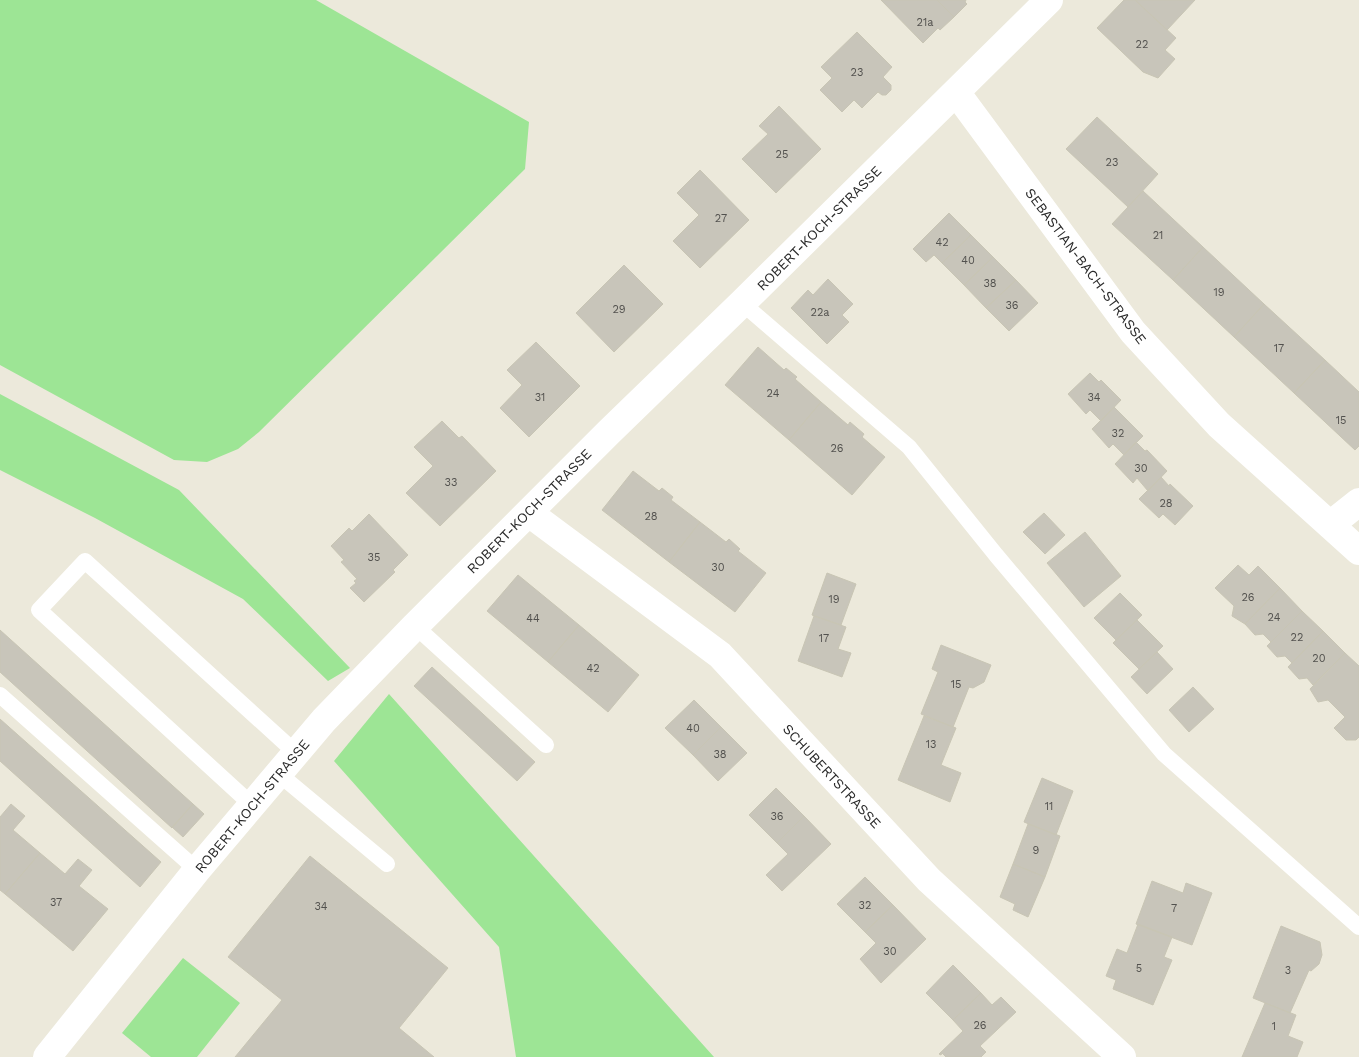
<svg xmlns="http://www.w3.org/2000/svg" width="1359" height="1057" font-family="'Work Sans',sans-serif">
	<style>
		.green { fill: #9de595 }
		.building { fill: #c8c5ba; stroke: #c8c5b4 }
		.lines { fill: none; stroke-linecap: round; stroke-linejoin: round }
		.lane { stroke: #fff; stroke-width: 16 }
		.street { stroke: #fff; stroke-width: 28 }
		.labels { text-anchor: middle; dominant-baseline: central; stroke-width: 4; stroke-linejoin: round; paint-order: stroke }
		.number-label { font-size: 11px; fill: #52514e }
		.street-label { font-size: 14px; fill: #2a2a2a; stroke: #fff }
	</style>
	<rect width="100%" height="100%" fill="#ece9db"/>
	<path class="green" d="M0 0H316L529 122 525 169 259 432 238 449 207 462 174 460 0 365Z
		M0 394 179 490 350 668 328 681 243 599 95 518 0 470Z
		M389 694 714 1057H516L499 947 334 761Z
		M183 958 240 1003 197 1057H151L122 1033Z"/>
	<path class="building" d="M881 0H937L954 17 940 30 938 28 923 43Z
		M937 0H966L965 2 967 4 954 17Z
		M1124 0H1135L1176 38 1165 50 1175 59 1158 78 1143 72 1097 28Z
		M1135 0H1195L1167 30Z
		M857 32 892 67 883 77 891 85V90L886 95H882L878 92 862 108 854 100 842 112 820 90 832 78 821 67Z
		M779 106 821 149 776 193 742 159 768 134 759 126Z
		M1097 117 1158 174 1128 207 1066 149Z
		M700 170 749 220 700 268 673 241 699 215 677 193Z
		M1143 191 1203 247 1173 280 1112 224Z
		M949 213 971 235 942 263 934 255 926 262 913 249Z
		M971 235 993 257 964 285 942 263Z
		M1203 247 1264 304 1234 337 1173 280Z
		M993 257 1016 280 986 308 964 285Z
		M624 265 663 304 614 352 576 313Z
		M828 279 853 304 842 315 849 322 827 344 791 308 808 290 813 295Z
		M1016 280 1038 303 1009 331 986 308Z
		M1264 304 1325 360 1294 393 1234 337Z
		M536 342 580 386 529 437 500 408 522 385 507 370Z
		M758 347 784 370 786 368 797 377 795 379 821 402 789 440 725 385Z
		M1325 360 1359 392V446L1355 450 1294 393Z
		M1090 373 1099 382 1101 380 1121 400 1101 421 1090 410 1086 414 1068 394Z
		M821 402 848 425 850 422 864 434 862 437 885 457 852 495 789 440Z
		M1114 407 1143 436 1124 455 1113 444 1109 448 1092 429Z
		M442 421 459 438 462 436 496 471 440 526 406 493 433 466 414 447Z
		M1136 442 1145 451 1147 450 1167 471 1148 491 1137 478 1133 483 1115 464Z
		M633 471 659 491 662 488 673 497 671 500 700 522 669 562 602 510Z
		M1161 477 1169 486 1170 484 1193 506 1175 525 1163 514 1159 518 1139 499Z
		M1044 513 1065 535 1045 554 1023 532Z
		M369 514 408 555 393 570 395 572 364 602 350 588 356 583 354 581 357 579 341 562 344 560 331 546 349 528 352 531Z
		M700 522 726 542 729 539 740 549 738 551 766 573 735 612 669 562Z
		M1085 532 1121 576 1084 607 1047 563Z
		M1238 565 1249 575 1258 566 1280 588 1245 624 1232 616 1234 606 1215 588Z
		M827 573 856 584 841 625 812 615Z
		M518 575 579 625 548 662 487 611Z
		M1280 588 1302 611 1271 642 1263 634 1255 635 1245 624Z
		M1120 593 1142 615 1116 640 1094 618Z
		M1302 611 1323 631 1292 663 1285 656 1277 657 1267 646Z
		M814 616 846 627 838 649 851 653 842 677 798 661Z
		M1137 620 1163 646 1139 669 1113 643Z
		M579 625 639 675 608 712 548 662Z
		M0 630 193 804 172 828 0 672Z
		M1323 631 1345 653 1313 685 1307 678 1299 679 1288 667Z
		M941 645 991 665 984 682 973 688 969 687 953 727 921 714 938 672 932 669Z
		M1157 652 1173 669 1147 694 1131 677Z
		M1345 653 1359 666V737L1356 740H1346L1334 728 1345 717 1328 700 1318 702 1310 689Z
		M432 667 535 762 517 781 414 686Z
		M1193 687 1214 709 1189 732 1169 710Z
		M694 700 721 727 693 755 665 728Z
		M924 716 956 728 941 765 961 773 950 802 898 780Z
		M0 719 161 862 140 887 0 761Z
		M721 727 747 753 718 781 693 755Z
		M1042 778 1073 791 1056 835 1024 822Z
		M776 788 804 816 777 843 749 815Z
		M11 804 25 816 13 830 40 853 5 894 0 890V817Z
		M193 804 204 814 183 837 172 827Z
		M804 816 831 844 782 891 766 875 788 854 777 843Z
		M1028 824 1060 836 1045 877 1013 864Z
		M40 853 65 874 78 859 92 870 79 886 108 909 73 951 5 894Z
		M310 856 448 968 399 1028 434 1057H235L282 1000 228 957Z
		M1013 864 1045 877 1028 917 1013 910 1015 904 1000 897Z
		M865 877 893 905 865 932 837 904Z
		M1152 881 1183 893 1186 883 1212 893 1192 945 1136 924Z
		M893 905 926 939 881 983 860 959 876 943 865 932Z
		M1138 924 1172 937 1164 957 1172 960 1153 1005 1113 989 1116 980 1106 976 1117 949 1127 953Z
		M1281 926 1320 942 1322 955 1319 964 1311 971 1309 970 1290 1013 1253 998Z
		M953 965 981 993 953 1020 926 993Z
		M981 993 992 1005 1001 997 1016 1012 980 1046 986 1052 981 1057H946L942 1053 941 1055 939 1054 963 1031 953 1020Z
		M1265 1003 1296 1015 1288 1036 1303 1042 1297 1057H1242Z"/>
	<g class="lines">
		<path class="lane" d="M742 303 909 447 996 555 1164 754 1359 927
			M415 626 546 745
			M0 695 197 870
			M279 774 387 864
			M252 805 39 610 85 561 296 753"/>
		<path class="street" d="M956 92 1133 332 1219 425 1359 551
			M529 513 720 655 929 880 1122 1057
			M1330 525 1359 502
			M47 1057 197 870 324 720 415 626 609 432 742 303 1049 0"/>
	</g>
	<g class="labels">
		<g class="number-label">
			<text x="925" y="22">21a</text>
			<text x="1142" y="44">22</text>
			<text x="857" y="72">23</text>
			<text x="782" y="154">25</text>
			<text x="1112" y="162">23</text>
			<text x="721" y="218">27</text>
			<text x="1158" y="235">21</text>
			<text x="942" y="242">42</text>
			<text x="968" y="260">40</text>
			<text x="990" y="283">38</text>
			<text x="1219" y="292">19</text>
			<text x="1012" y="305">36</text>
			<text x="619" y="309">29</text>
			<text x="820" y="312">22a</text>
			<text x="1279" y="348">17</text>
			<text x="773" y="393">24</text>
			<text x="540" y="397">31</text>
			<text x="1094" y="397">34</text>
			<text x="1341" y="420">15</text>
			<text x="1118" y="433">32</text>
			<text x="837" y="448">26</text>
			<text x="1141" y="468">30</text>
			<text x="451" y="482">33</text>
			<text x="1166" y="503">28</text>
			<text x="651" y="516">28</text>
			<text x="374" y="557">35</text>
			<text x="718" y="567">30</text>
			<text x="1248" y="597">26</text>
			<text x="834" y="599">19</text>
			<text x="1274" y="617">24</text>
			<text x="533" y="618">44</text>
			<text x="1297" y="637">22</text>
			<text x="824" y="638">17</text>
			<text x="1319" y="658">20</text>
			<text x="593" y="668">42</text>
			<text x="956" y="684">15</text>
			<text x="693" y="728">40</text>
			<text x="931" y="744">13</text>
			<text x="720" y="754">38</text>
			<text x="1049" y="806">11</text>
			<text x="777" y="816">36</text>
			<text x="1036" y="850">9</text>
			<text x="56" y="902">37</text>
			<text x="865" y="905">32</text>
			<text x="321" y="906">34</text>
			<text x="1174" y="908">7</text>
			<text x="890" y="951">30</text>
			<text x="1139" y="968">5</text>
			<text x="1288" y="970">3</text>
			<text x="980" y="1025">26</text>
			<text x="1274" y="1026">1</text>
		</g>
		<g class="street-label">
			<text transform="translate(819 228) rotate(-45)">ROBERT-KOCH-STRASSE</text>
			<text transform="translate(1086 266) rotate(53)">SEBASTIAN-BACH-STRASSE</text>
			<text transform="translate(529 511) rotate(-45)">ROBERT-KOCH-STRASSE</text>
			<text transform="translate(832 776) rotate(47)">SCHUBERTSTRASSE</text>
			<text transform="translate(252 806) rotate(-50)">ROBERT-KOCH-STRASSE</text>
		</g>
	</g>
</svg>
